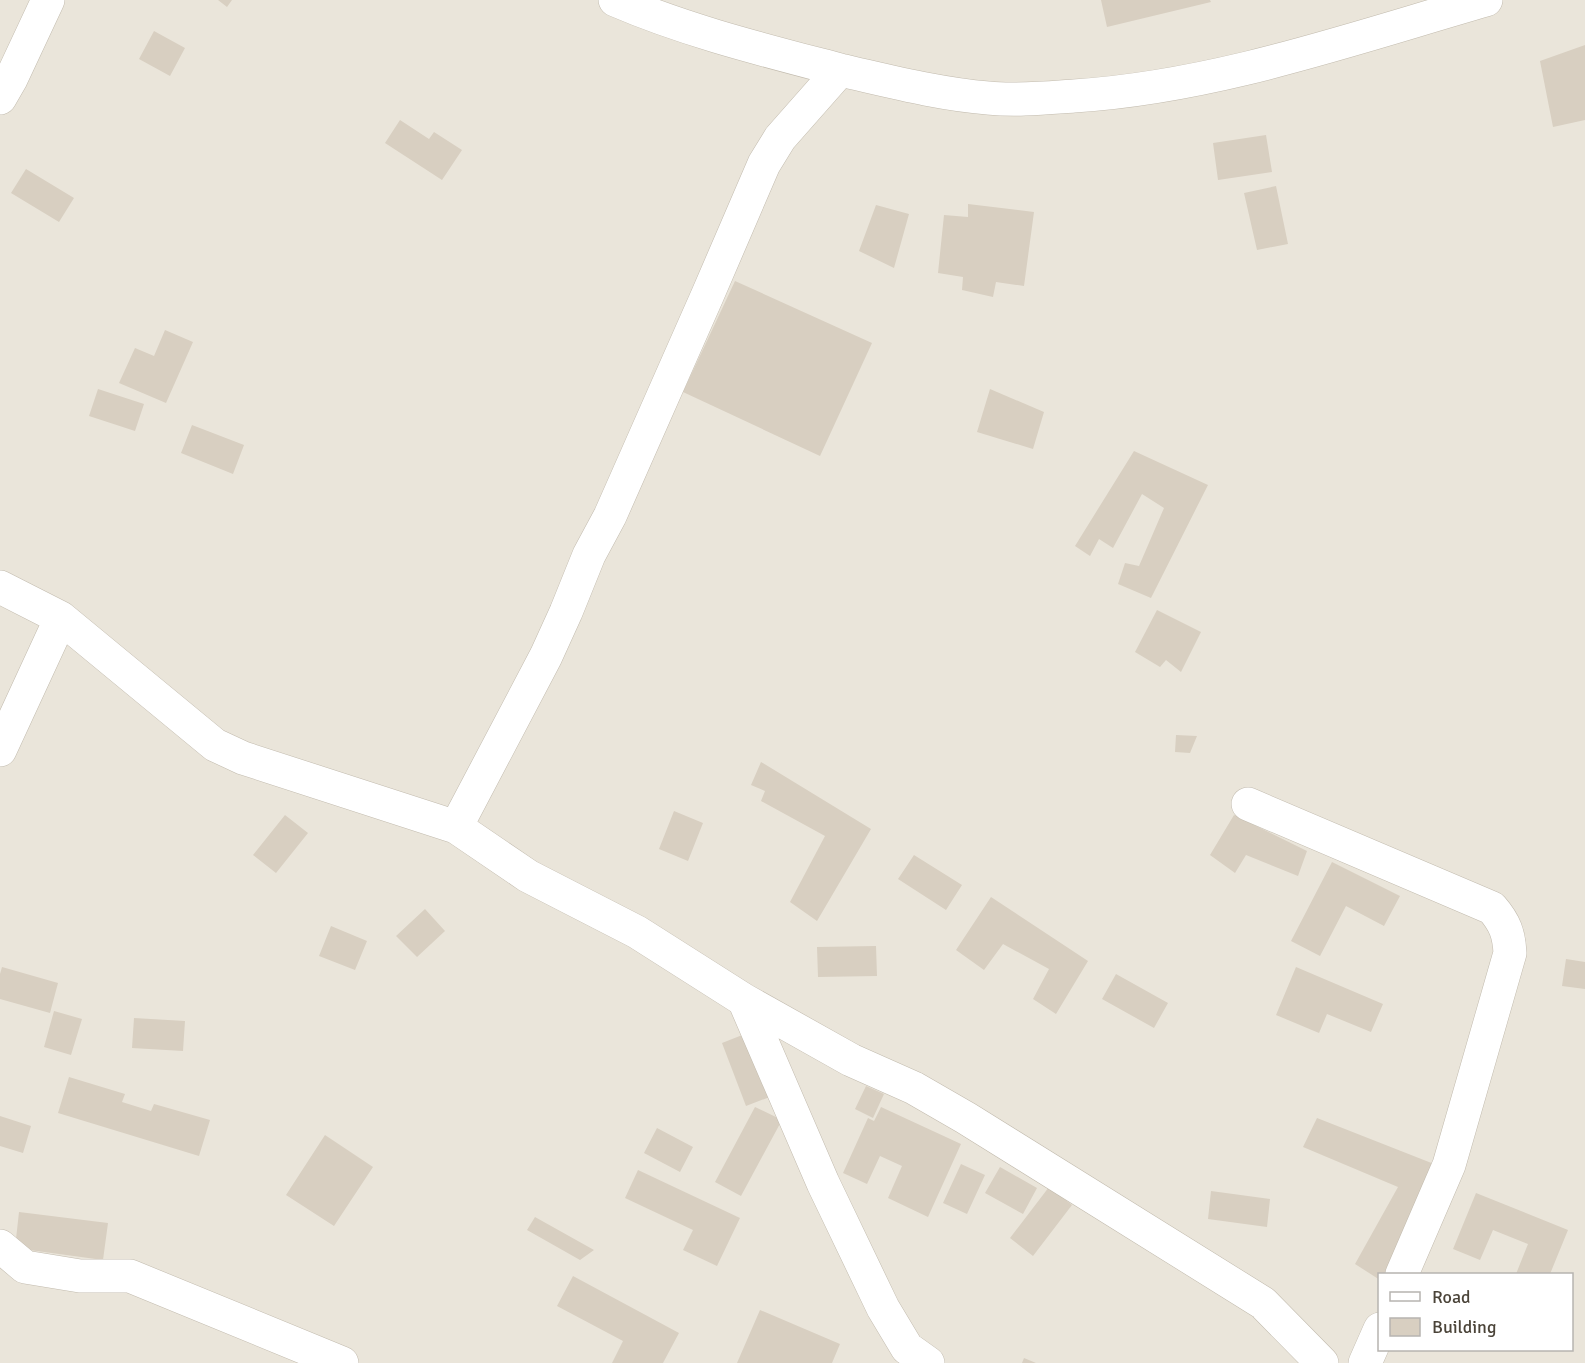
<svg xmlns="http://www.w3.org/2000/svg" width="1585" height="1363" font-family="Signika,sans-serif">
	<style>
		.residential { fill: #eae5da; fill-rule: evenodd }
		.building { fill: #d8cfc1 }
		.lines { fill: none; stroke-linecap: round; stroke-linejoin: round }
		.minor-casing { stroke: #c2bbae; stroke-width: 34 }
		.minor { stroke: #fff; stroke-width: 33 }
	</style>
	<rect width="100%" height="100%" fill="#f6f3ec"/>
	<path class="residential" d="M0 0H1585V1363H0ZM1380 1274H1572V1350H1380Z"/>
	<path class="building" d="M218 0H232L227 7Z
		M1101 0H1210L1211 2 1107 27Z
		M154 31 185 48 170 76 139 59Z
		M1585 45V120L1553 127 1540 61Z
		M400 120 429 139 434 132 462 150 442 180 385 143Z
		M1266 135 1272 172 1218 180 1213 143Z
		M26 169 74 198 59 222 11 193Z
		M1276 186 1288 244 1257 250 1244 193Z
		M968 204 1034 212 1024 286 996 282 993 297 962 290 963 277 938 273 944 215 968 217Z
		M876 205 909 214 894 268 859 251Z
		M735 281 872 343 820 456 683 392Z
		M165 330 193 342 166 403 119 383 135 348 154 356Z
		M98 389 144 404 135 431 89 416Z
		M990 389 1044 412 1033 449 977 432Z
		M192 425 244 445 233 474 181 453Z
		M1134 451 1208 485 1151 598 1118 584 1125 563 1139 566 1164 508 1142 494 1113 548 1099 539 1090 556 1075 546Z
		M1157 610 1201 632 1181 672 1166 660 1160 667 1135 652Z
		M1176 735 1197 736 1190 753 1175 752Z
		M761 762 871 829 817 921 790 902 825 836 761 801 765 791 751 785Z
		M674 811 703 823 688 861 659 849Z
		M285 815 308 833 276 873 253 855Z
		M1234 815 1307 851 1298 876 1246 855 1235 873 1210 855Z
		M914 855 962 885 946 910 898 879Z
		M1332 862 1400 896 1384 926 1346 906 1320 956 1291 941Z
		M991 897 1088 961 1056 1014 1033 999 1049 969 1003 944 984 970 956 950Z
		M425 909 445 931 417 957 396 936Z
		M331 926 367 941 355 970 319 956Z
		M876 946 877 976 818 977 817 947Z
		M1566 959 1585 962V989L1562 986Z
		M2 967 58 983 50 1013 0 999V974Z
		M1296 967 1383 1004 1371 1032 1327 1014 1319 1033 1276 1015Z
		M1116 974 1168 1003 1154 1028 1102 999Z
		M54 1011 82 1019 71 1055 44 1047Z
		M134 1018 185 1021 183 1051 132 1048Z
		M755 1030 780 1093 746 1106 722 1043Z
		M69 1077 125 1094 122 1102 151 1111 154 1104 210 1120 199 1156 58 1113Z
		M866 1086 884 1094 873 1118 855 1109Z
		M755 1107 782 1120 741 1196 715 1182Z
		M881 1107 961 1144 928 1217 888 1198 902 1166 880 1156 867 1184 843 1173 868 1118 874 1121Z
		M0 1116 31 1126 23 1153 0 1146Z
		M1317 1118 1434 1164 1385 1274H1380V1280L1355 1264 1398 1187 1303 1147Z
		M657 1128 693 1147 680 1172 644 1153Z
		M325 1135 373 1167 334 1226 286 1195Z
		M961 1164 985 1175 967 1214 943 1203Z
		M1000 1167 1037 1188 1023 1214 985 1193Z
		M638 1170 740 1218 717 1266 683 1250 693 1230 625 1198Z
		M1049 1187 1072 1205 1033 1256 1010 1238Z
		M1211 1191 1270 1199 1267 1227 1208 1219Z
		M1476 1193 1568 1230 1550 1274H1516L1528 1244 1493 1230 1480 1260 1453 1249Z
		M19 1212 108 1223 103 1260 15 1248Z
		M535 1217 594 1250 580 1260 527 1230Z
		M573 1276 679 1333 663 1363H612L623 1341 557 1306Z
		M760 1310 840 1344 832 1363H737Z
		M1024 1358 1036 1363H1022Z"/>
	<g class="lines">
		<g class="minor-casing">
			<path id="minor" d="M615 0C687 31 764 50 840 70
				M0 98 11 79 48 0
				M0 587 61 618 215 745 243 758 456 827 528 876 637 932 744 1000 851 1060 914 1088 966 1118 1263 1303 1322 1363
				M0 750 61 618
				M1248 804 1492 908C1505 923 1509 934 1510 953L1449 1165 1402 1274
				M456 827 546 656 566 612 589 555 610 516 708 294 764 164 780 138 840 70C889 81 938 94 988 98 1016 101 1046 98 1074 96 1215 87 1351 39 1486 0
				M744 1000 823 1183 883 1308 907 1348 928 1363
				M0 1246 25 1267 80 1276H130L342 1363
				M1365 1363 1380 1329"/>
		</g>
		<use href="#minor" class="minor"/>
	</g>
	<rect x="1378" y="1273" width="195" height="78" fill="#ffffff" stroke="#b7b4b0" stroke-width="1.5"/>
	<rect x="1390" y="1292" width="30" height="9" fill="#ffffff" stroke="#b7b4b0" stroke-width="1.5"/>
	<text x="1432" y="1303" font-size="18" fill="#4b4439">Road</text>
	<rect x="1390" y="1318" width="30" height="18" fill="#d8cfc1" stroke="#b7b4b0" stroke-width="1.5"/>
	<text x="1432" y="1333" font-size="18" fill="#4b4439">Building</text>
</svg>
